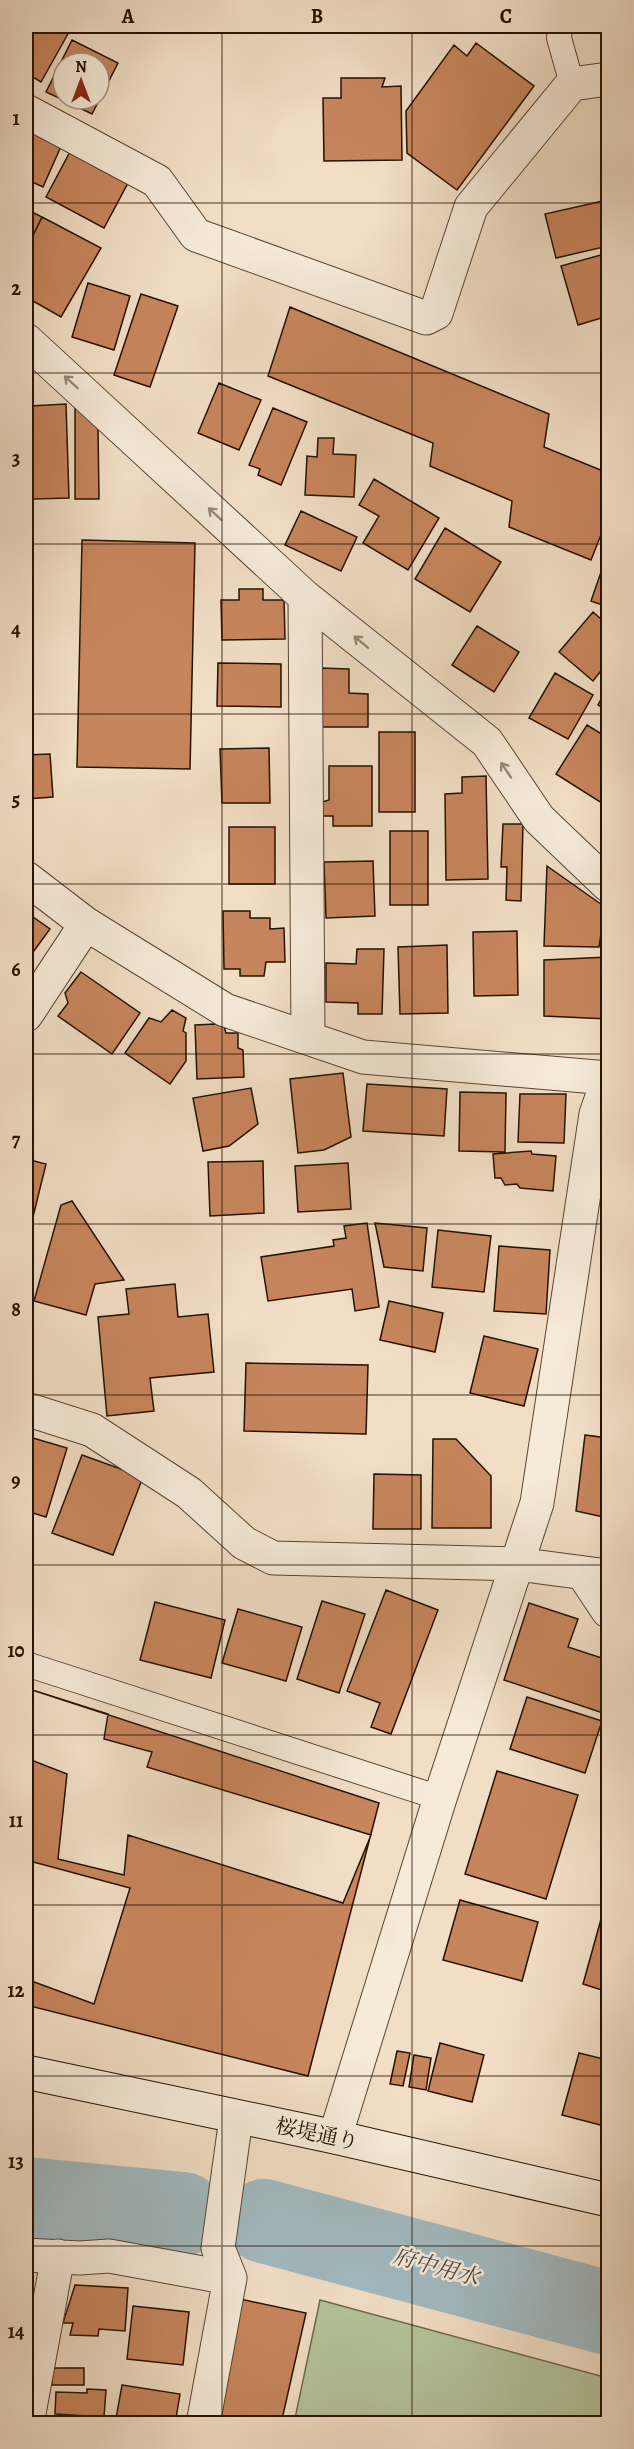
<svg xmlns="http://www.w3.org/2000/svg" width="634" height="2449" font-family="Alegreya,'Noto Serif JP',serif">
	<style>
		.green { fill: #b4c299; stroke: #6c6a4d; stroke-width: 1.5 }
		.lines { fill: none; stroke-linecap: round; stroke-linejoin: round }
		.river { stroke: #a1b9c0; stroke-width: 84 }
		.building { fill: #c7855d; stroke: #251101; stroke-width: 1.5; fill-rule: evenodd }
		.lane-casing { stroke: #584432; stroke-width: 26 }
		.street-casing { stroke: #584432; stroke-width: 35 }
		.secondary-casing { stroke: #251101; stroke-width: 35 }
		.lane { stroke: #f6ead9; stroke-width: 24 }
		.street { stroke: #f6ead9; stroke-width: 33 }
		.secondary { stroke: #f6ead9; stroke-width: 33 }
		.oneway { stroke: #988878 }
		.grid { fill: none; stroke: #251101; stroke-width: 1.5; stroke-opacity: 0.55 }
		.labels { text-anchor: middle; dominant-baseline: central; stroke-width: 5; stroke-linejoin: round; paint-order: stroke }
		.street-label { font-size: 21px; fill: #251101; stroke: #f6ead9 }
		.water-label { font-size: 22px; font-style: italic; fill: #504c44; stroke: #f6ead9 }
		.neatline { fill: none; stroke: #251101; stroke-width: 2 }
		.grid-label { font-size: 20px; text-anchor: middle; font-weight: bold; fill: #251101 }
	</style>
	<rect width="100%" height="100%" fill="#f1dec5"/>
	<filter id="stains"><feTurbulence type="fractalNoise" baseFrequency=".00333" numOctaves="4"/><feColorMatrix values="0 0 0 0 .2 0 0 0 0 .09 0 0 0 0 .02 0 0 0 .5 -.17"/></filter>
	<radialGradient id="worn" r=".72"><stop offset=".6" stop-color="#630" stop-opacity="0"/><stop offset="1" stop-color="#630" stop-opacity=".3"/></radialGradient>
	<path class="green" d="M320 2300 608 2378V2423H294Z"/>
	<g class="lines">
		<path class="river" d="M26 2199 183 2214
			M264 2221 608 2313"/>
	</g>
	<path class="building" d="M26 26H52L69 32 41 82 26 73Z
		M72 40 118 63 92 114 46 92ZM63 63H99V99H63Z
		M476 43 534 86 457 190 407 153 406 111 454 45 467 56Z
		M341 78H385L382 87 401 86 402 160 324 161 323 98H341Z
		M26 128 62 144 43 187 26 179Z
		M71 150 129 181 104 228 46 197Z
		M603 201 608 226V246L556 258 545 214Z
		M26 209 42 217 26 250Z
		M42 217 101 248 61 317 26 297V250Z
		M608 253V316L578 325 561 266Z
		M88 283 130 296 114 350 72 337Z
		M141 294 178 306 150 387 114 375Z
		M290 307 549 414 544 447 608 473V517L591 560 509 527 512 501 430 466 433 443 268 376Z
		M219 383 261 400 239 450 198 433Z
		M66 404 69 498 33 499 30 406Z
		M75 406 98 428 99 499H75Z
		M273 408 307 422 281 485 258 475 260 469 249 465Z
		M318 438H334L333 454 356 455 354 497 305 495 307 456 317 457Z
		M374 479 439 518 408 570 363 543 379 516 359 505Z
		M301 511 357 537 341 571 285 545Z
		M445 528 501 562 470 612 415 579Z
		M82 540 195 543 190 769 77 767Z
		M608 552V607L591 601Z
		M239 589H263V600H284L285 639 222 640 221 600H239Z
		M593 612 608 625V662L593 681 559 652Z
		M477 626 519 652 494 692 452 665Z
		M218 663 281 664V707L217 706Z
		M321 668 349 669V693L368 694V727H321Z
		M555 673 593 695 568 739 529 718Z
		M608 686V711L598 705Z
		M587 725 608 738V807L556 774Z
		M379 732H415V812H379Z
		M269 748 270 803H222L220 749Z
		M50 754 53 797 26 799V755Z
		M329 766H372V826H333V816H322V802L329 800Z
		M486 776 488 879 446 880 445 794 462 793V777Z
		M503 824H523L521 901 506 900 507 867H501Z
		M229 827H275V884H229Z
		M390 831H428V905H390Z
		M373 861 375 916 326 918 324 862Z
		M547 866 605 907 599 947 544 946Z
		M223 911H250V918H270V929L284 928 285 962H266L264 976H240V969H224Z
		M26 912 50 929 28 959 26 957Z
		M517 931 518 995 474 996 473 932Z
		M447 945 448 1013 400 1014 398 947Z
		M357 949H384L382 1014H358V1003L326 1002V963L356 964Z
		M608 957V1019L544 1016V960Z
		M81 972 140 1013 112 1054 58 1016 68 1003 65 993Z
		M172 1010 186 1018 183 1031 186 1033V1061L170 1084 125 1053 149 1018 161 1022Z
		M215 1024 224 1026 226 1033H238V1048L243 1050 244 1077 197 1079 195 1025Z
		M343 1073 351 1137 324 1150 298 1153 290 1079Z
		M367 1084 447 1089 444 1136 363 1131Z
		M251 1088 258 1124 229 1146 203 1151 193 1098Z
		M460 1092 506 1093 505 1152 459 1151Z
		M520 1094H566L564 1143 518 1142Z
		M531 1151 532 1154 556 1156 553 1191 520 1188 517 1184 505 1185 501 1178H495L493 1154Z
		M26 1159 46 1164 32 1221 26 1219Z
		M263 1161 264 1213 210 1216 208 1162Z
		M348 1163 351 1209 298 1212 295 1166Z
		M72 1201 124 1280 95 1284 86 1315 34 1301 61 1205Z
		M367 1223 379 1307 355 1311 352 1289 268 1301 261 1257 334 1246 333 1240 346 1238 344 1226Z
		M375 1223 427 1228 423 1271 384 1267Z
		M438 1230 491 1236 484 1292 432 1287Z
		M499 1246 550 1250 546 1314 494 1311Z
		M175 1284 178 1317 208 1314 214 1372 150 1378 154 1411 107 1416 98 1317 129 1314 126 1289Z
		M389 1301 443 1313 435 1352 380 1340Z
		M484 1336 538 1349 524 1406 470 1393Z
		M246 1363 368 1365 366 1434 244 1431Z
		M585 1435 608 1438V1518L576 1511Z
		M26 1436 67 1448 46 1517 26 1511Z
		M433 1439H456L491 1476V1528H432Z
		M82 1455 143 1477 113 1555 52 1533Z
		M374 1474 421 1475V1529H373Z
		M386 1590 438 1610 391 1734 371 1727 380 1703 347 1691Z
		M322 1601 365 1614 339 1693 297 1679Z
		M155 1602 225 1620 211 1678 140 1660Z
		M529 1603 578 1619 568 1647 608 1660V1696L603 1713 504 1680Z
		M238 1609 302 1627 286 1681 222 1663Z
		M26 1688 379 1803 308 2076 26 2005Z
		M26 1688 108 1714 104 1739 152 1752 147 1767 371 1835 343 1903 128 1835 124 1875 58 1859 67 1774 26 1758Z
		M527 1697 602 1721 585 1773 510 1749Z
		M497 1771 578 1795 546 1899 465 1874Z
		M26 1860 130 1888 94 2004 26 1979Z
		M608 1894V1992L583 1984Z
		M460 1900 538 1922 522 1981 443 1960Z
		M440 2043 484 2055 472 2102 428 2091Z
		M397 2051 410 2053 403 2086 390 2084Z
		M579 2053 608 2060V2127L562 2115Z
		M414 2055 431 2058 426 2090 409 2087Z
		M75 2285 128 2288 125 2331 99 2329 98 2336 70 2335 73 2323H63Z
		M240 2299 306 2313 281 2424H220Z
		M133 2306 189 2312 183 2365 127 2359Z
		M52 2368H84V2385H52Z
		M122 2385 180 2394 175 2424H115Z
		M87 2389 106 2390 104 2417 55 2414 56 2392 87 2393Z
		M37 2418 75 2424H36Z"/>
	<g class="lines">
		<g class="lane-casing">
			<path id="lane" d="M560 26 559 38 572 84
				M26 1664 440 1798"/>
		</g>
		<g class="street-casing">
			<path id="street" d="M26 111 157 181 196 235 426 318 436 313 471 207 572 84 608 79
				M26 340 305 597 487 742 539 819 608 885
				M305 597 308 1038
				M26 878 86 924 225 1010 363 1057 608 1078
				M26 1015 86 924
				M26 1409 92 1430 189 1493 244 1543 273 1558 517 1564 608 1576
				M584 1575 608 1611
				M335 2137 440 1798 537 1503 596 1114 608 1080
				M26 2255 80 2258 109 2256 230 2278
				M27 2424 58 2256
				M203 2424 230 2278 218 2248 236 2118"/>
		</g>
		<g class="secondary-casing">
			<path id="secondary" d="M26 2072 335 2137 608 2200"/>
		</g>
		<use href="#lane" class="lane"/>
		<use href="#street" class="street"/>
		<use href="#secondary" class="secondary"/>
	</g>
	<defs><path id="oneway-shaft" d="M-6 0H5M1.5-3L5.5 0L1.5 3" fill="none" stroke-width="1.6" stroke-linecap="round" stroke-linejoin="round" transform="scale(1.5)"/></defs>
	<g class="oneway">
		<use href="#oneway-shaft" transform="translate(71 382) rotate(-137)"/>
		<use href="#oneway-shaft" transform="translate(215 514) rotate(-137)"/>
		<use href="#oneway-shaft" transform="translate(361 642) rotate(-141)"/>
		<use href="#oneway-shaft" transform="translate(506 770) rotate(-124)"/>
	</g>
	<path class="grid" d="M222 26V2424M412 26V2424M26 203H608M26 373H608M26 544H608M26 714H608M26 884H608M26 1054H608M26 1224H608M26 1395H608M26 1565H608M26 1735H608M26 1905H608M26 2076H608M26 2246H608"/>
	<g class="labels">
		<g class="street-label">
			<text transform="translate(317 2134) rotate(12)">桜堤通り</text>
		</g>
		<g class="water-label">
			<text transform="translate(436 2267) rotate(15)">府中用水</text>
		</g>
	</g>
	<rect width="634" height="2449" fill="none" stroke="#f1dec5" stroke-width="66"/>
	<g transform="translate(81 81)"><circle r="28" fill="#f6ead9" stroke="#a29383" stroke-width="1.5"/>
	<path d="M0-4.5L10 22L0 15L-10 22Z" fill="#8f2418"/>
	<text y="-9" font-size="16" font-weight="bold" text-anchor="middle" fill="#251101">N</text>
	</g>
	<rect x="33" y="33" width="568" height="2383" class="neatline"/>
	<g class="grid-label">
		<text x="128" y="23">A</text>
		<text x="317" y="23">B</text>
		<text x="506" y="23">C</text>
		<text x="16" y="125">1</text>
		<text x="16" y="295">2</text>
		<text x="16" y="465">3</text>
		<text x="16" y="636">4</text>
		<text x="16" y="806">5</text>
		<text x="16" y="976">6</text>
		<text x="16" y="1146">7</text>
		<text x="16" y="1316">8</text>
		<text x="16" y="1487">9</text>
		<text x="16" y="1657">10</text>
		<text x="16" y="1827">11</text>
		<text x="16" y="1997">12</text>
		<text x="16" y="2168">13</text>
		<text x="16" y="2338">14</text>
	</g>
	<rect width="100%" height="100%" filter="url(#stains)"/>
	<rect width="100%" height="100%" fill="url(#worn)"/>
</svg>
